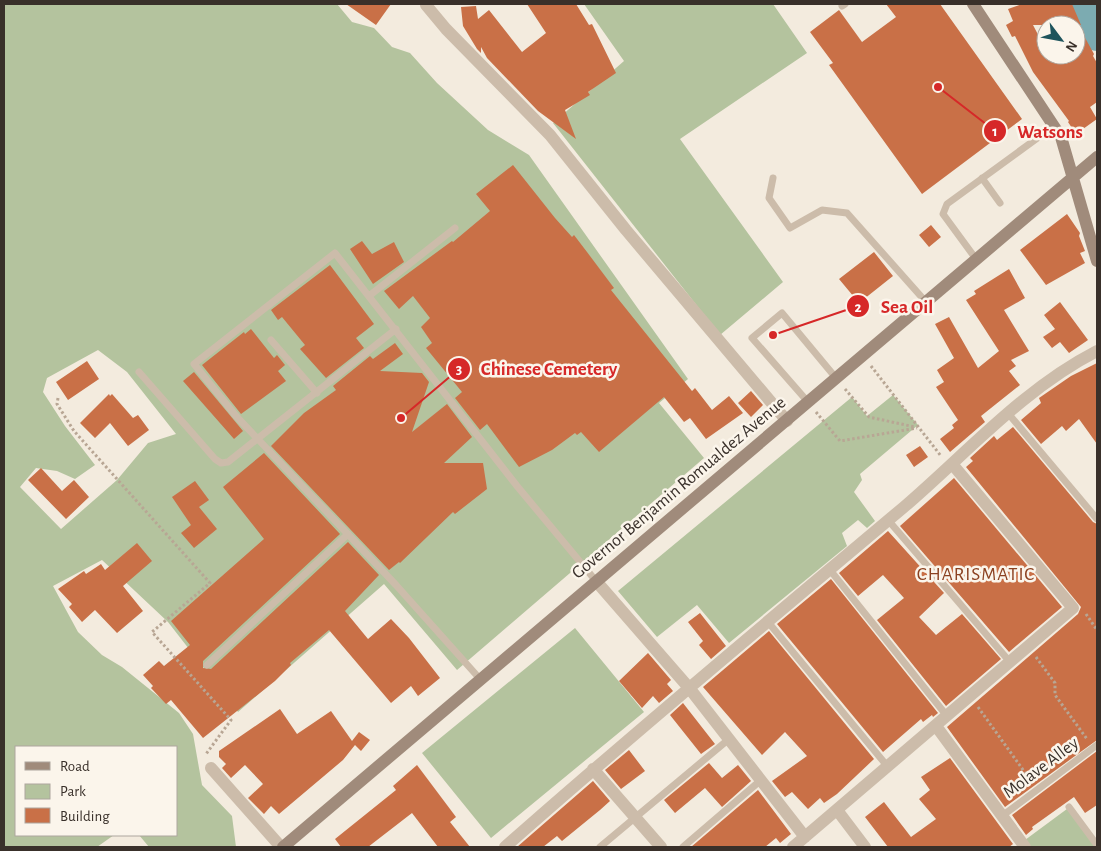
<svg xmlns="http://www.w3.org/2000/svg" width="1101" height="851" font-family="'Alegreya Sans',sans-serif">
	<style>
		.green { fill: #b4c39e; fill-rule: evenodd }
		.lines { fill: none; stroke-linecap: round; stroke-linejoin: round }
		.river { stroke: #7cabb1; stroke-width: 30 }
		.building { fill: #c97047; fill-rule: evenodd }
		.path { stroke: #b8a694; stroke-width: 3; stroke-dasharray: 2.5 2.5; stroke-linecap: butt }
		.lane { stroke: #ccbcaa; stroke-width: 7 }
		.street { stroke: #ccbcaa; stroke-width: 12 }
		.secondary { stroke: #a08b7b; stroke-width: 12 }
		.labels { text-anchor: middle; dominant-baseline: central; stroke-width: 5; stroke-linejoin: round; paint-order: stroke }
		.street-label { font-size: 18px; fill: #39302a; stroke: #fbf5eb }
		.neighbourhood-label { font-size: 19px; letter-spacing: 1px; fill: #8b4120; stroke: #fbf5eb }
		.leader { fill: none; stroke: #d62828; stroke-width: 2 }
		.callout-dot { fill: #d62828; stroke: #fbf5eb; stroke-width: 2 }
		.mark-label { font-size: 15px; text-anchor: middle; font-weight: bold; fill: #fff }
		.callout-label { font-size: 19px; text-anchor: middle; font-weight: bold; fill: #d62828; stroke: #fbf5eb; stroke-width: 5; stroke-linejoin: round; paint-order: stroke }
	</style>
	<rect width="100%" height="100%" fill="#f3ebde"/>
	<path class="green" d="M4 4H337L352 22 374 28 392 47 410 53 437 83 488 130 529 155 688 379 659 403 704 458 457 670 384 584 238 712 168 622 102 560 53 586 78 632 102 655 122 667 179 713 193 734 202 785 232 816 236 847H149L139 835H176V747H16V835H114L97 847H4ZM98 350 127 372 176 434 148 443 117 480 61 529 20 487 36 468 57 471 75 479 95 465 65 426 43 392 47 378Z
		M584 4H773L807 53 680 139 783 282 720 335 553 123 624 61Z
		M893 395 918 425 860 474 862 480 854 492 875 521 867 528 858 520 842 533 847 546 729 643 697 605 657 637 618 591 852 397 867 416Z
		M575 628 644 712 491 838 422 753Z
		M1071 806 1097 847H1030L1025 840Z"/>
	<g class="lines">
		<path class="river" d="M1081 4 1097 36"/>
	</g>
	<path class="building" d="M346 4H391L376 25Z
		M527 4H576L589 25 592 24 616 73 588 92 590 95 565 110 576 139 538 111 487 58 481 47V53L477 49 463 26 461 7 476 6 478 19 489 10 522 52 546 33Z
		M886 4H940L1022 119 922 194 829 65 833 63 810 32 839 10 862 42 896 17Z
		M1022 4H1072L1081 25H1078L1094 54 1093 56 1097 63V102L1090 107 1097 119 1076 134 1068 122 1069 121 1033 72 1015 36 1012 37 1006 25 1013 21 1008 9ZM1033 25H1076V55H1064L1053 62 1049 55H1046V50Z
		M513 165 555 218 572 237 574 235 587 252 614 288 611 290 692 391 695 388 712 410 729 396 743 413 706 439 690 418 684 422 664 397 599 452 581 432 577 435 575 433 552 450 519 467 487 424 480 430 455 398 462 392 426 348 432 343 421 327 430 318 413 296 399 309 384 291 452 241 453 242 490 211 476 194Z
		M1067 214 1080 233 1079 236 1085 251 1080 253 1085 263 1046 285 1020 250Z
		M931 225 941 237 929 247 919 235Z
		M362 241 372 254 394 242 404 262 373 284 350 249Z
		M874 252 893 276 859 303 839 279Z
		M330 265 374 324 356 338 364 348 326 378 300 349 305 345 282 317 278 320 271 310Z
		M1009 269 1025 298 1004 310 1029 351 1011 360 1016 366 1009 371 1020 385 981 416 985 422 950 452 940 439 954 428 952 425 958 420 936 387 944 382 937 370 954 358 935 324 949 317 978 368 999 351 966 300 976 294 974 291Z
		M1060 302 1088 340 1069 353 1060 342 1052 348 1043 337 1055 329 1044 315Z
		M251 329 274 358 277 355 285 365 278 371 286 381 241 414 202 365 244 332 245 334Z
		M395 343 403 354 380 371 422 373 429 382 412 432 447 404 472 437 444 463H483L487 489 455 514 453 512 400 563 399 562 389 570 271 446 304 413 336 390 333 386 370 356 373 359Z
		M87 361 99 379 68 400 56 382Z
		M1097 363V444L1079 419 1066 431 1062 426 1041 444 1021 420 1041 403 1039 398 1071 376Z
		M194 372 243 431 234 439 183 381Z
		M751 391 763 405 751 417 738 403Z
		M109 394 110 396 112 394 133 418 138 415 149 430 128 446 110 423 95 438 80 423Z
		M1013 427 1093 522 1097 524V740L1005 807 947 727 1078 614 1081 607 966 467 973 461 970 458 994 436 997 440Z
		M920 446 928 457 914 467 906 455Z
		M264 453 340 534 203 661V668L211 669 348 542 379 575 345 611 368 639 391 619 409 638 440 678 418 696 411 686 391 703 329 630 290 663 291 665 275 681 203 738 171 700 166 704 151 688 153 686 143 675 159 661 164 666 190 645 171 621 264 539 223 487Z
		M41 468 62 491 74 480 89 497 66 519 28 480Z
		M954 478 1062 607 1009 652 900 526Z
		M195 481 209 500 199 507 217 529 194 548 181 533 191 525 172 497Z
		M888 531 944 593 919 617 936 635 962 614 1001 659 946 706 877 620 904 598 883 575 858 596 839 573Z
		M137 543 152 561 123 586 143 611 117 633 95 610 82 622 69 607 72 604 58 589 84 571 86 574 101 564 105 570Z
		M831 579 938 713 933 717 932 715 923 722 921 719 883 752 777 624Z
		M700 613 726 646 711 659 699 645 703 641 688 622Z
		M769 631 874 759 837 794 824 803 820 798 808 809 792 792 785 797 772 781 807 756 785 732 762 755 703 687Z
		M648 653 671 680 667 684 673 691 659 703 653 696 642 708 619 681Z
		M683 703 715 744 701 754 670 715Z
		M280 709 297 734 331 711 352 741 359 732 370 740 361 751 355 745 343 760 279 814 271 806 264 814 248 798 263 784 245 765 231 778 222 768 226 764 219 757V751Z
		M629 750 645 771 621 789 605 770Z
		M1097 751V805L1085 813 1074 797 1032 827 1033 829 1026 835 1012 815Z
		M950 758 1013 844 1009 847H888L865 817 884 802 911 837 936 819 919 799 930 790 921 777Z
		M709 763 722 778 738 765 751 781 722 807 705 788 675 813 664 800Z
		M417 765 456 817 450 822 470 847H438L412 813 368 847H341L335 839 396 790 393 786Z
		M593 781 610 801 600 810 562 841 557 836 543 847H517Z
		M758 790 791 834 780 843 776 838 765 847H691Z"/>
	<g class="lines">
		<path class="path" d="M871 366 941 456
			M845 389 869 417 915 427
			M58 398 57 404 74 431 210 583 152 632 231 720 206 754
			M816 412 840 441 917 428
			M1086 614 1097 630
			M1036 657 1055 683V695L1087 739
			M978 707 1031 781"/>
		<path class="lane" d="M842 6 845 4
			M773 178 769 198 790 228 822 210 847 213 926 302
			M982 178 1000 203
			M976 259 943 214 947 204 1054 126
			M369 296 455 228
			M271 340 317 393
			M139 372 215 459 221 463 228 462 396 329
			M808 402 752 338 782 313 836 378
			M1007 412 1097 519
			M888 520 1010 662
			M830 570 947 716
			M768 622 888 767
			M207 665 348 534
			M480 679 396 585 236 416 194 364 335 253 517 486 596 581
			M1069 807 1097 845
			M1002 816 1097 745
			M600 847 729 739
			M683 847 761 780"/>
		<path class="street" d="M426 5 446 29 550 135 626 230 787 421
			M596 581 690 689 805 837
			M936 726 1025 847
			M211 768 281 847
			M593 769 661 847
			M837 810 865 847
			M505 847C636 731 771 619 904 507 967 453 1023 389 1097 351
			M793 847 1073 608 953 465"/>
		<path class="secondary" d="M973 4 1061 137 1097 261
			M283 847 1097 157"/>
	</g>
	<g class="labels">
		<g class="street-label">
			<text transform="translate(679 488) rotate(-40)">Governor Benjamin Romualdez Avenue</text>
			<text transform="translate(1041 768) rotate(-37)">Molave Alley</text>
		</g>
		<g class="neighbourhood-label">
			<text x="976" y="574">CHARISMATIC</text>
		</g>
	</g>
	<path class="leader" d="M938 87L995 131M773 335L858 306M401 418L459 369"/>
	<g class="callout-dot">
		<circle cx="938" cy="87" r="5"/>
		<circle cx="773" cy="335" r="5"/>
		<circle cx="401" cy="418" r="5"/>
		<circle cx="995" cy="131" r="12"/>
		<circle cx="858" cy="306" r="12"/>
		<circle cx="459" cy="369" r="12"/>
	</g>
	<g class="mark-label">
		<text x="995" y="136">1</text>
		<text x="858" y="312">2</text>
		<text x="459" y="374">3</text>
	</g>
	<g class="callout-label">
		<text x="1050" y="138">Watsons</text>
		<text x="907" y="313">Sea Oil</text>
		<text x="549" y="375">Chinese Cemetery</text>
	</g>
	<rect width="1101" height="851" fill="none" stroke="#39302a" stroke-width="10"/>
	<rect x="15" y="746" width="162" height="90" fill="#fbf5eb" stroke="#ada69e"/>
	<rect x="25" y="762" width="25" height="8" fill="#a08b7b" stroke="#ada69e"/>
	<text x="60" y="771" font-size="15" fill="#39302a">Road</text>
	<rect x="25" y="784" width="25" height="15" fill="#b4c39e" stroke="#ada69e"/>
	<text x="60" y="796" font-size="15" fill="#39302a">Park</text>
	<rect x="25" y="808" width="25" height="15" fill="#c97047" stroke="#ada69e"/>
	<text x="60" y="821" font-size="15" fill="#39302a">Building</text>
	<g transform="translate(1061 40) rotate(122)"><circle r="24" fill="#fbf5eb" stroke="#ada69e"/>
	<path d="M0-4L9 19L0 12L-9 19Z" fill="#1e545c"/>
	<text y="-8" font-size="14" font-weight="bold" text-anchor="middle" fill="#39302a">N</text>
	</g>
</svg>
